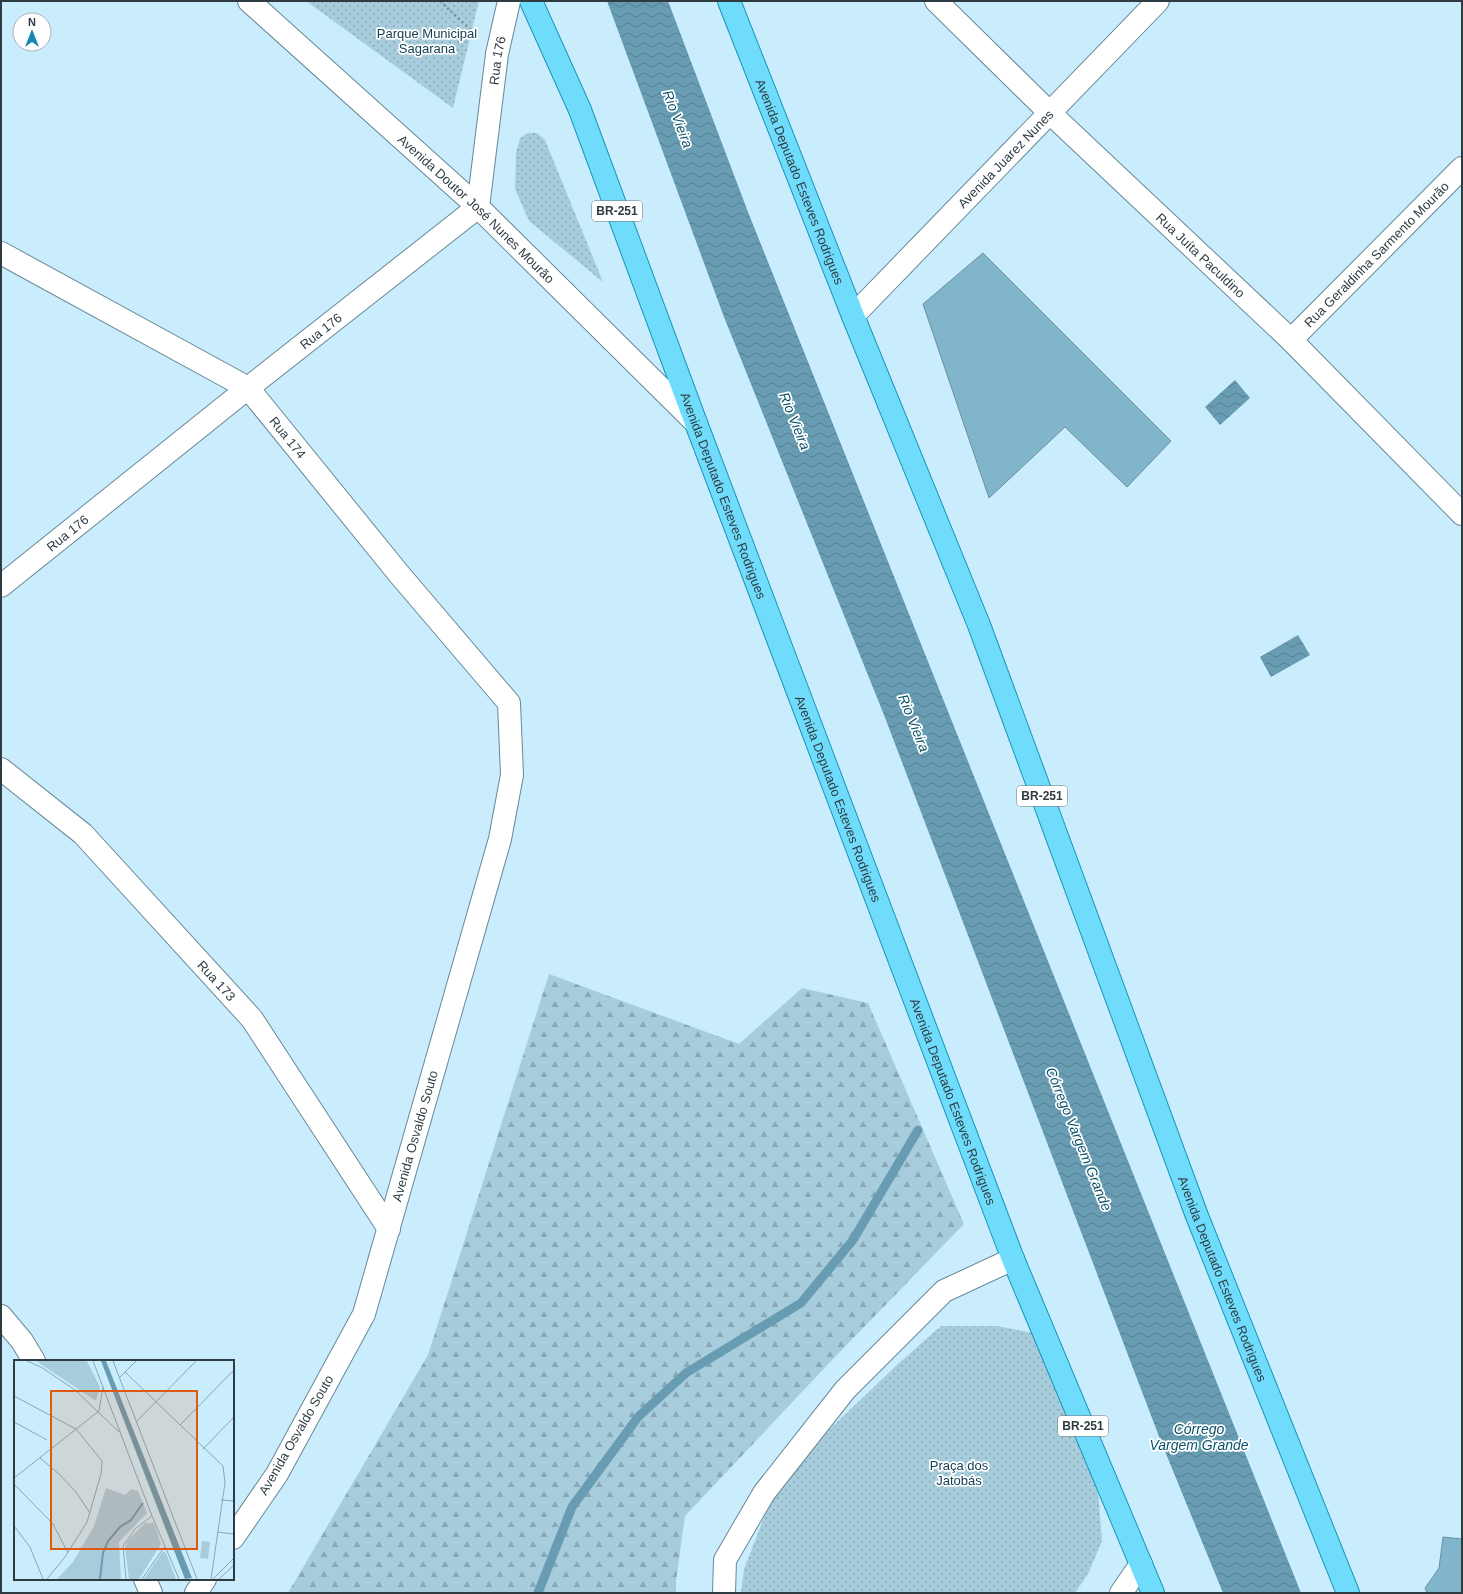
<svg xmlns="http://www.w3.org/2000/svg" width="1463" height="1594" font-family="Arial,sans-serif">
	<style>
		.forest { fill: url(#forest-firs) }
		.park { fill: url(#park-dots) }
		.water { fill: url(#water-waves) }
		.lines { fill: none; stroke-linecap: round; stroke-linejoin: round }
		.stream { stroke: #689cb2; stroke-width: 9 }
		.building { fill: #81b5cc; stroke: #6e8f9d }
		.street-casing { stroke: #678896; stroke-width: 24 }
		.primary-casing { stroke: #1a94ba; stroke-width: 24 }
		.path { stroke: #78909b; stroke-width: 2.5; stroke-dasharray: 2 3; stroke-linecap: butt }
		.street { stroke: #fff; stroke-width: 22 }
		.primary { stroke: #70dcfc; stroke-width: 22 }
		.labels { text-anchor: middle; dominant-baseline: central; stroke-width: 3.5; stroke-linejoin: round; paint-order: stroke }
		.shield { fill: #fff; stroke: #6d767b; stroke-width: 1 }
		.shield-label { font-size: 12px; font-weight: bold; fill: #2e3c42 }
		.park-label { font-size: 13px; fill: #164253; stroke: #fff }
		.street-label { font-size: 13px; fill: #2e3c42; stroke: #fff }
		.water-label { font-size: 14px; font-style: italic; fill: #0a5269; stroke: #fff }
		.inset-river { fill: none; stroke: #689cb2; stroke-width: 2 }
		.inset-road { fill: none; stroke: #8ca6b2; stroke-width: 1 }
		.view { fill: #df580f; fill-opacity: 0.15; stroke: #df580f; stroke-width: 2 }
		.inset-edge { fill: none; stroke: #2e3c42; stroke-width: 2 }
	</style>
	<defs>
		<pattern id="forest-firs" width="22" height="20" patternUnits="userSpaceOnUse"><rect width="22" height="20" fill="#a7cddd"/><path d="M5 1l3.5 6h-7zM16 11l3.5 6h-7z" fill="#88a8b5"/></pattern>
		<pattern id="park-dots" width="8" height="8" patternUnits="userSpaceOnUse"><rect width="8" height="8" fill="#a7cddd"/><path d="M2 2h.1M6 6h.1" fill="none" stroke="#88a8b5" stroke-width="1.8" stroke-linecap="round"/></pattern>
		<pattern id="water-waves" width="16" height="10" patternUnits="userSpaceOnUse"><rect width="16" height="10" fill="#689cb2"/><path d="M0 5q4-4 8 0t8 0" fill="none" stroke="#568092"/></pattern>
	</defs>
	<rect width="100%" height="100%" fill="#caedfd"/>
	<path class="forest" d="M549 974 739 1044 802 988 868 1003 964 1224 832 1360 685 1516 676 1581V1593H288L428 1355Z"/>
	<path class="park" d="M306 1H479L453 108Z
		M528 133H537L545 140 603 282 529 221 515 189 516 153 520 138Z
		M941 1326H997L1033 1333 1098 1491 1102 1541 1088 1574 1075 1593H741L744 1569 772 1497 831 1428 899 1363Z"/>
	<path class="water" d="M607 1H668L748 212 1301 1593H1223L1160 1439 884 715 724 317Z
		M1235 380 1250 398 1220 425 1205 407Z
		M1298 635 1310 655 1271 677 1260 657Z"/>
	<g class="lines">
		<path class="stream" d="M538 1593 572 1507 638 1417 686 1373 801 1303 853 1240 918 1130"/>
	</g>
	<path class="building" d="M983 253 1171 441 1127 487 1065 427 989 498 923 304Z
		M1443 1537 1462 1539V1593H1427L1425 1588 1439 1568Z"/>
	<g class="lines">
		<g class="street-casing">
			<g id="street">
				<path id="s1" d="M249 1 478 207 696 423"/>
				<path id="s2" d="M936 1 1050 113 1291 340 1462 514"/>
				<path id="s3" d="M1 253 248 388 399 574 509 703 512 775 500 839 364 1314 277 1474 233 1538"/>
				<path id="s4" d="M853 316 1158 1"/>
				<path id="s5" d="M1291 340 1462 168"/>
				<path id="s6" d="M1 586 248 388 478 207 497 54 509 1"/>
				<path id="s7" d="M1 769 83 834 252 1019 389 1229"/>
				<path d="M1 1316 22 1341 34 1361"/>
				<path d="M145 1579 151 1593"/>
				<path d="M196 1593 205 1579"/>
				<path d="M724 1593 725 1560 764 1493 845 1390 944 1291 1013 1259"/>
				<path d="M1121 1593 1141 1564"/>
			</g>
		</g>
		<g class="primary-casing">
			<g id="primary">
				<path id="s8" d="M531 1 580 110 696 423 1013 1259 1153 1593"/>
				<path id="s9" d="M729 1 853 316 979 625 1197 1216 1348 1593"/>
			</g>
		</g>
		<path class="path" d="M440 1 474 33"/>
		<use href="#street" class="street"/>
		<use href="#primary" class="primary"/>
	</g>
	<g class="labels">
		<g class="shield">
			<rect x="592" y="201" width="50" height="20" rx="3"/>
			<rect x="1017" y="786" width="50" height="20" rx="3"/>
			<rect x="1058" y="1416" width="50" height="20" rx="3"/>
		</g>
		<g class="shield-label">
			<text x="617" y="211">BR-251</text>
			<text x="1042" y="796">BR-251</text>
			<text x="1083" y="1426">BR-251</text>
		</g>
		<g class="park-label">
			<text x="427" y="33">Parque Municipal<tspan x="427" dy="15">Sagarana</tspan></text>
			<text x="959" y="1465">Praça dos<tspan x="959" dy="15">Jatobás</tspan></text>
		</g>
		<g class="street-label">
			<text stroke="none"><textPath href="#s6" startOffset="757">Rua 176</textPath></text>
			<text stroke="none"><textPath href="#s4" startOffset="219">Avenida Juarez Nunes</textPath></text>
			<text stroke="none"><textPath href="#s9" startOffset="194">Avenida Deputado Esteves Rodrigues</textPath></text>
			<text stroke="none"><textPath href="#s1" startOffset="308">Avenida Doutor José Nunes Mourão</textPath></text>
			<text stroke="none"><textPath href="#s5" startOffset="121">Rua Geraldinha Sarmento Mourão</textPath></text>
			<text stroke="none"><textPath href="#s2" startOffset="367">Rua Juíta Paculdino</textPath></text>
			<text stroke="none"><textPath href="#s6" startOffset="409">Rua 176</textPath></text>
			<text stroke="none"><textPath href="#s3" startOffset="345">Rua 174</textPath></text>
			<text stroke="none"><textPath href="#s8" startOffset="531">Avenida Deputado Esteves Rodrigues</textPath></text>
			<text stroke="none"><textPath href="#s6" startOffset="85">Rua 176</textPath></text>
			<text stroke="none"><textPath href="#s8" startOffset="855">Avenida Deputado Esteves Rodrigues</textPath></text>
			<text stroke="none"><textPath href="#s7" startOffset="303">Rua 173</textPath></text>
			<text stroke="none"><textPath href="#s8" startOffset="1179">Avenida Deputado Esteves Rodrigues</textPath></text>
			<text transform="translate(415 1136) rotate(-74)">Avenida Osvaldo Souto</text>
			<text stroke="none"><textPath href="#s9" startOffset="1370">Avenida Deputado Esteves Rodrigues</textPath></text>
			<text transform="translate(296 1435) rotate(-60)">Avenida Osvaldo Souto</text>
		</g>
		<g class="water-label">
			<text transform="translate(678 119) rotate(69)">Rio Vieira</text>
			<text transform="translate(795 421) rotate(68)">Rio Vieira</text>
			<text transform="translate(914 723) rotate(68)">Rio Vieira</text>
			<text transform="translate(1079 1139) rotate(68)">Córrego Vargem Grande</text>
			<text x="1199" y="1429">Córrego<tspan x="1199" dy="16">Vargem Grande</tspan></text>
		</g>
	</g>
	<g transform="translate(14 1360)">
		<rect width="220" height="220" fill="#caedfd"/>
		<path d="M188 181 196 182 194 199 186 198Z" fill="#a7cddd"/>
		<path d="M92 128 111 135 117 129 124 131 133 153 105 182 107 219H43L59 202 80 166Z" fill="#a7cddd"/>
		<path d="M22 1H73L86 27 82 41ZM131 163H140L147 184 125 219H115L111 187 114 180ZM149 191 152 193 162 219H130Z" fill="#a7cddd"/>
		<path d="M87 1H92L178 218 171 219Z" fill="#689cb2"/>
		<path class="inset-river" d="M86 219 89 193 94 181 106 167 117 160 129 143"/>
		<path class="inset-road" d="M13 1 27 7 61 30 105 72M79 1 138 156 165 219M99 1 183 219M111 12 209 106 211 123 197 219M105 18 122 1M0 36 62 69 88 101 87 114 73 162 51 197 33 219M0 62 33 80M122 62 182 1M166 65 220 10M189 89 220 57M26 98 45 114 62 132 76 153M0 118 85 51 89 27M0 124 39 164 54 193M207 140 220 141M0 166 16 187 29 219M203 172 220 174M112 219 109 186 121 169 138 156M128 219 151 186M199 219 220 198M205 219 220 205"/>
		<path class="view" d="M37 31H183V189H37Z"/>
		<rect width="220" height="220" class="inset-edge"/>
	</g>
	<rect width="1463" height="1594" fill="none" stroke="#2e3c42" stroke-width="4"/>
	<g transform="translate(32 32)"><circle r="19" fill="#ffffff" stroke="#abb1b3"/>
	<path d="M0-3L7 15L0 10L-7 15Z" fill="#1789ae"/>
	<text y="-6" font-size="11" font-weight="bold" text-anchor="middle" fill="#2e3c42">N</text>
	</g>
</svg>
